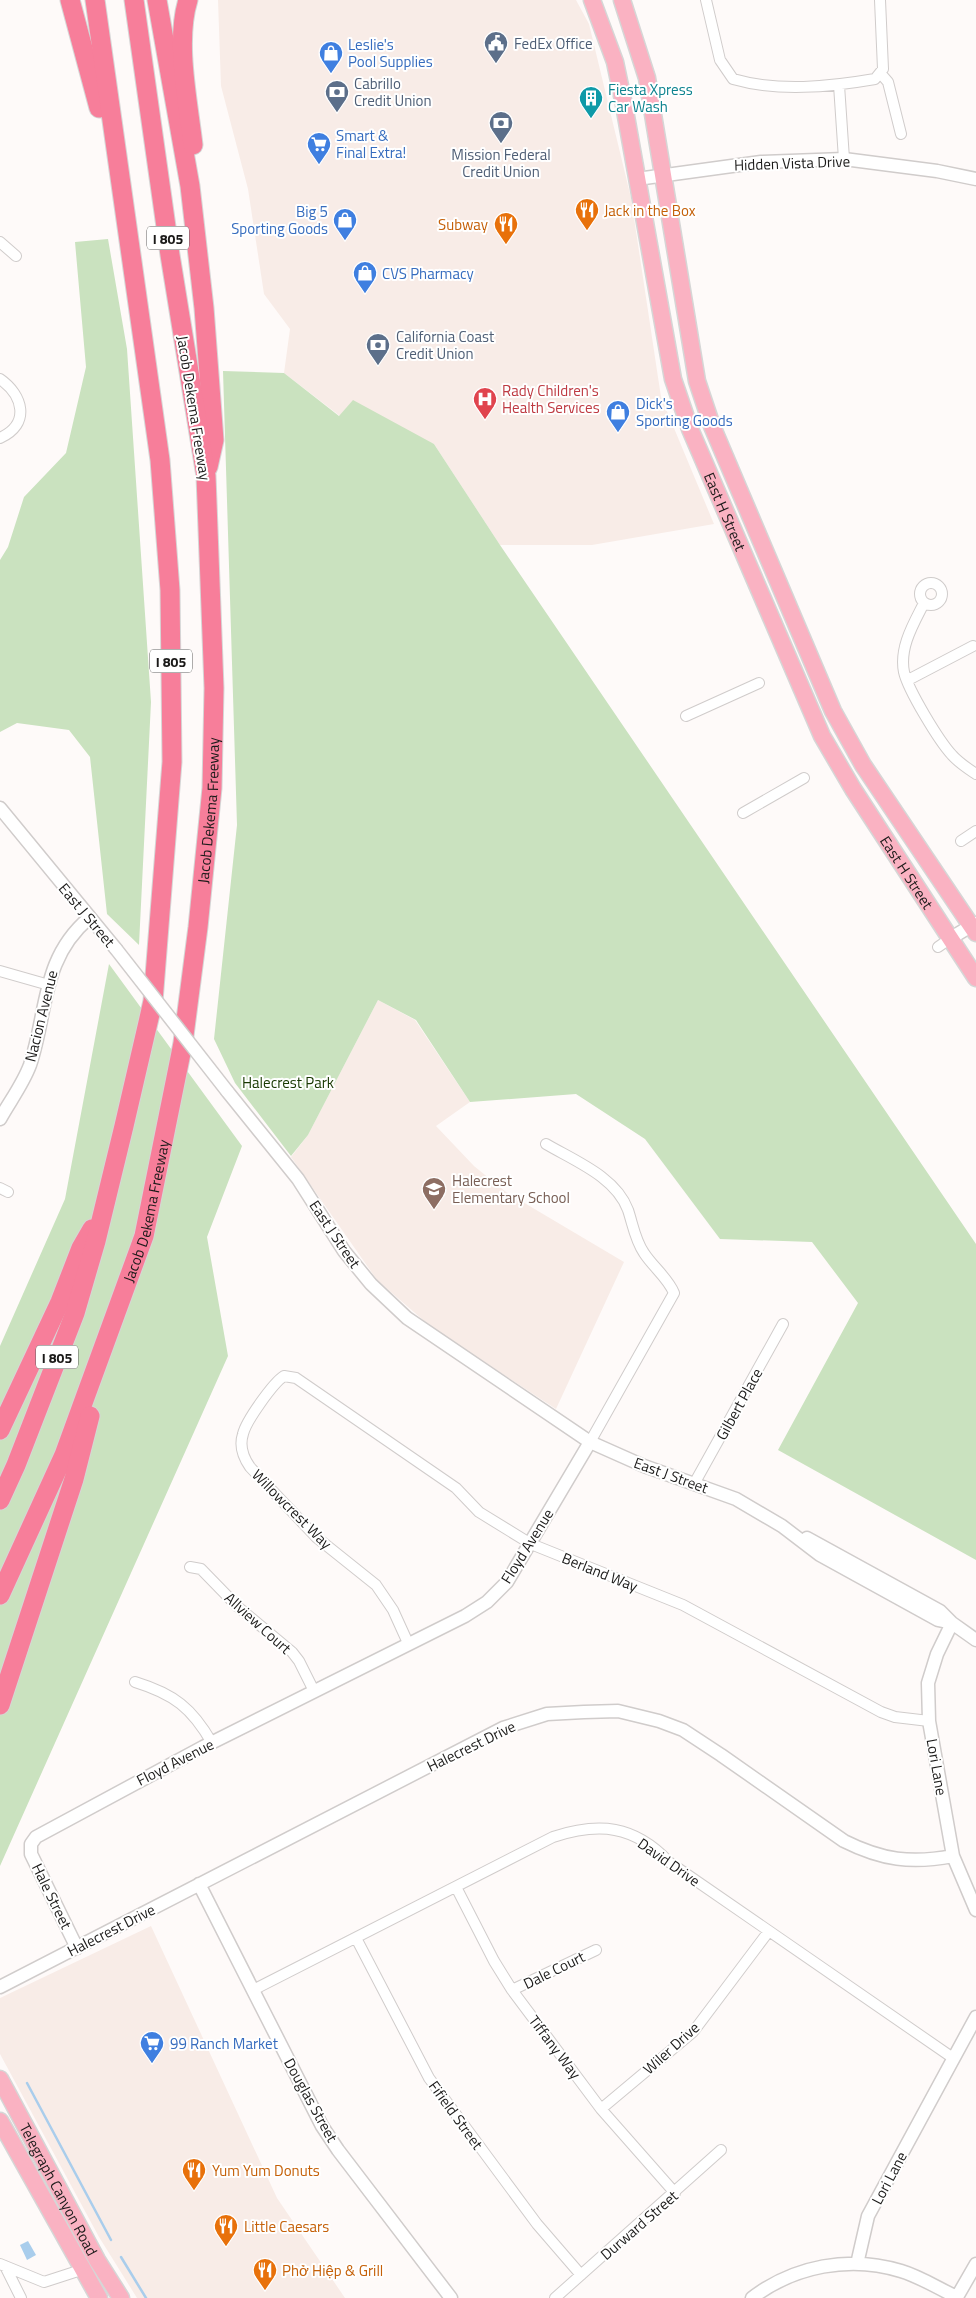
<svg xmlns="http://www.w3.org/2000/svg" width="976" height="2298" font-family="'Titillium Web',sans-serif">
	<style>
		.built { fill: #f8ece7 }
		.green { fill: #cae2bf }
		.water { fill: #a9cdec }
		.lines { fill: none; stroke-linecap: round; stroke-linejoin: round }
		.stream { stroke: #a9cdec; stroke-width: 2.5 }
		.minor-casing { stroke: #d0cccb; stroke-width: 12 }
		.tertiary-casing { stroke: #d0cccb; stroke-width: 15 }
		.primary-casing { stroke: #d6d6d6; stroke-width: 19 }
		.motorway-casing { stroke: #d6d6d6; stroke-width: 21 }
		.minor { stroke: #fff; stroke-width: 10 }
		.tertiary { stroke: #fff; stroke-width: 12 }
		.primary { stroke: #fab2c2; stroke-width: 16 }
		.motorway { stroke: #f77e9a; stroke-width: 19 }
		.tertiary-bridge-casing { stroke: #d0cccb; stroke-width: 15; stroke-linecap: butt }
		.tertiary-bridge { stroke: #fff; stroke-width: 12 }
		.labels { text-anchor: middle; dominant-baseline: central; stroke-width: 4; stroke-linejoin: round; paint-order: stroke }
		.shield { fill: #fff; stroke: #5f5f5e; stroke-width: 1 }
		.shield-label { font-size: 14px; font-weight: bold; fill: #1b1a19 }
		.service-label { font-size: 15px; fill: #4e5e75; stroke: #fff; text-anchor: start }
		.shop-label { font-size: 15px; fill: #366cbe; stroke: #fff; text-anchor: start }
		.culture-label { font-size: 15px; fill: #0d838f; stroke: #fff; text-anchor: start }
		.street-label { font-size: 15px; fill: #1b1a19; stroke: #fff }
		.food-label { font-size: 15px; fill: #c56008; stroke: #fff; text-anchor: start }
		.health-label { font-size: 15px; fill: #be3a42; stroke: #fff; text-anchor: start }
		.park-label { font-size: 15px; fill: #183801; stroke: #fff }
		.education-label { font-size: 15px; fill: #785e54; stroke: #fff; text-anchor: start }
	</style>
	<rect width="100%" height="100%" fill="#fefaf9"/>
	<path class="built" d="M218 0H576L589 24 631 198 661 397 714 524 592 545H500L434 444 340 416 284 373 290 329 264 294 248 189 221 86Z
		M378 1000 415 1020 470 1102 436 1126 474 1166 506 1192 624 1262 556 1409 430 1326 377 1280 291 1157 308 1135Z
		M151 1926 277 2198 345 2298H137L99 2237 0 2054V1998Z"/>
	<path class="green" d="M108 239 127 349 151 702 139 945 107 914 90 757 69 730 17 723 0 732V560L8 547 24 497 66 453 86 367 75 242Z
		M223 371 284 373 339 416 353 400 434 444 500 545 976 1244V1560L778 1450 858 1303 812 1242 720 1239 645 1139 576 1094 470 1102 416 1020 378 1000 308 1135 291 1156 235 1083 214 1039 237 825Z
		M109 964 242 1146 207 1237 228 1356 0 1866V1346L65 1199Z"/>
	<path class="water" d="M28 2241 36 2255 27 2260 20 2245Z"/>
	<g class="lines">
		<path class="stream" d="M27 2083 111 2240
			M121 2257 146 2298"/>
		<g class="minor-casing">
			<path id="minor" d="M706 0 720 60 733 79C778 92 829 87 875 79L883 69 880 0
				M881 74 888 82 901 134
				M839 85 844 159
				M0 242 16 256
				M0 379C23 395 31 424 0 438
				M920 594a11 11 0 1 1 22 0a11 11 0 1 1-22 0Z
				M924 603C914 623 899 647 904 672 908 690 939 741 952 755 959 763 967 768 976 774
				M908 680 973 646
				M686 716 759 683
				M743 813 804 778
				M961 841 976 831
				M938 947 951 938
				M0 971 49 985
				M546 1144C575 1161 616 1177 628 1210 633 1225 635 1240 644 1253 653 1267 668 1278 674 1293L590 1442
				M0 1188 8 1192
				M694 1484 783 1324
				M190 1567 201 1569 238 1607 292 1652 299 1661 314 1691
				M408 1643 393 1610 376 1585 316 1537 250 1467C243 1457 239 1446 243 1434 246 1421 273 1383 284 1376L296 1378 456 1488 479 1512 531 1544 683 1605 881 1712 895 1717 929 1721
				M135 1682C174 1694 192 1708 212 1743
				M456 1887 494 1961 512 1990 601 2109 675 2193
				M356 1938 429 2078 537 2224 581 2275
				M253 1990 553 1837C599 1822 634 1825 669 1862L953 2058
				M512 1990 596 1950
				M601 2109 693 2032 769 1931
				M0 2264 44 2282 81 2270
				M5 2266 21 2298
				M555 2298 721 2150"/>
		</g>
		<g class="tertiary-casing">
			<path id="tertiary" d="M637 179 761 162 844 159 937 171 976 179
				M0 808 116 949
				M951 938 976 923
				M227 1091 298 1179 344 1251 371 1284 407 1318 590 1442 644 1466 736 1499 782 1526 820 1555 938 1620 952 1623 976 1640
				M0 1119C10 1101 23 1084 30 1065 48 1011 41 959 89 918
				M807 1538 940 1611 951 1622
				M952 1623 937 1654 928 1683 929 1721 953 1856 976 1910
				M199 1884 322 2126 338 2150 451 2298
				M77 1948 31 1854V1844L36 1837 203 1747 465 1616 487 1602 507 1582 590 1442
				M0 1987 503 1728 547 1714 584 1712 618 1711 659 1721 683 1730 721 1755 844 1841C882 1860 911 1864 953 1856
				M857 2264 868 2216 976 2017
				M752 2298C794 2266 850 2255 901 2271 921 2277 939 2289 957 2297L976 2264"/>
		</g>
		<g class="primary-casing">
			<g id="primary">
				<path id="s1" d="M592 0 615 62 624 105 673 379 690 429 822 736 853 789 976 978"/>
				<path d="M622 0 647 78 697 381 712 426 833 711 863 765 976 933"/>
				<path id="s2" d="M0 2079 97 2260 121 2298"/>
				<path d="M0 2121 99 2298"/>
			</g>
		</g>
		<g class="motorway-casing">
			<g id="motorway">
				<path d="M70 0 99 108"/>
				<path d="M157 0 190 186 204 308 214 440 208 467"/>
				<path d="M188 0C175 42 188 101 193 145"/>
				<path d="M0 1430 60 1302 81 1248 92 1229"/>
				<path d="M0 1500 16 1465 75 1313 96 1241 124 1126 153 1001 172 762 170 590 160 460 95 0"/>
				<path id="s3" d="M0 1595 64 1455 144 1236 183 1043 198 927 212 788 214 688 206 476 170 255 134 0"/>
				<path d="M0 1705 74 1479 90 1416"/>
			</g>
		</g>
		<use href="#minor" class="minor"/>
		<use href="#tertiary" class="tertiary"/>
		<use href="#primary" class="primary"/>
		<use href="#motorway" class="motorway"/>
		<g class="tertiary-bridge-casing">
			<path id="tertiary-bridge" d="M116 949 227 1091"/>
		</g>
		<use href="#tertiary-bridge" class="tertiary-bridge"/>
	</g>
	<defs>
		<g id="civic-pin" transform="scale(1.25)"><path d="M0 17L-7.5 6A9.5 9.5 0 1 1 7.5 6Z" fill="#5c6f8a" stroke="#fff"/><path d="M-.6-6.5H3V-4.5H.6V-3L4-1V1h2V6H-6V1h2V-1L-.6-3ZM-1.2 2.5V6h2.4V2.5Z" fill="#fff"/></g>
		<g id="shop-pin" transform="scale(1.25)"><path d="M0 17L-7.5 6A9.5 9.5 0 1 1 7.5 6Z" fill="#3f7fe0" stroke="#fff"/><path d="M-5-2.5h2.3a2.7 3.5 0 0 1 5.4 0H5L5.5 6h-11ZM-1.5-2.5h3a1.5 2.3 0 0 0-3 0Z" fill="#fff"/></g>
		<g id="bank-pin" transform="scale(1.25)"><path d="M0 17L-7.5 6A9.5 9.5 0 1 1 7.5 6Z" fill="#5c6f8a" stroke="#fff"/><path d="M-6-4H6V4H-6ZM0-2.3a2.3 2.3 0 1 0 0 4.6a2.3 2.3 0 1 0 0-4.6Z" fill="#fff"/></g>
		<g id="building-pin" transform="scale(1.25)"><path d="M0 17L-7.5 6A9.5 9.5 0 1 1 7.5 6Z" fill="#0f9aa8" stroke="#fff"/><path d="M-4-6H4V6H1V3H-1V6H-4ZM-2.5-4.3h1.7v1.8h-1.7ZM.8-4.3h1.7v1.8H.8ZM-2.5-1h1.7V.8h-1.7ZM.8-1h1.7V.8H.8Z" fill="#fff"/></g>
		<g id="supermarket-pin" transform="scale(1.25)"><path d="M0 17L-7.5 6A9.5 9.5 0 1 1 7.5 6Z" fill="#3f7fe0" stroke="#fff"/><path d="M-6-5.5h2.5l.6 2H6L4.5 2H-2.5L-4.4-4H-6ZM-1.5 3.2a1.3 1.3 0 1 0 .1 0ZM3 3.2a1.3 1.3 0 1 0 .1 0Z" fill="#fff"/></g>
		<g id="restaurant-pin" transform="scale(1.25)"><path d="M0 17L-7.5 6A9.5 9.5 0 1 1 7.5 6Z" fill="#e8710a" stroke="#fff"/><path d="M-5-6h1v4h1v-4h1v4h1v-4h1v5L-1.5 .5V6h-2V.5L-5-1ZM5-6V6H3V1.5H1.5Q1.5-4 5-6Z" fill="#fff"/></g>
		<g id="hospital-pin" transform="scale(1.25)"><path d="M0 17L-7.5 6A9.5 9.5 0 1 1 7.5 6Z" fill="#e0444e" stroke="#fff"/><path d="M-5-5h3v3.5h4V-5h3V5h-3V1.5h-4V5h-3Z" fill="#fff"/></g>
		<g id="school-pin" transform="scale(1.25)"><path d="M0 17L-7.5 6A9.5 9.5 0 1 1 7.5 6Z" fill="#8d6e63" stroke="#fff"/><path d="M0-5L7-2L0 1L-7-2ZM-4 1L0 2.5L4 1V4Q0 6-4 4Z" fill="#fff"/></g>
	</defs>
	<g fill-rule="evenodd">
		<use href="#civic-pin" x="496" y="43"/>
		<use href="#shop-pin" x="331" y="53"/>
		<use href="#bank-pin" x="337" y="92"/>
		<use href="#building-pin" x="591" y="98"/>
		<use href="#bank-pin" x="501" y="123"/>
		<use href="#supermarket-pin" x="319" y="144"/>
		<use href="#restaurant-pin" x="587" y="210"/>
		<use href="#shop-pin" x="345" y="220"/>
		<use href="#restaurant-pin" x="506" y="224"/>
		<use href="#shop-pin" x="365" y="273"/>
		<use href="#bank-pin" x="378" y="345"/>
		<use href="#hospital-pin" x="485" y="399"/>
		<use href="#shop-pin" x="618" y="412"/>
		<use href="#school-pin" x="434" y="1189"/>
		<use href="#supermarket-pin" x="152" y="2043"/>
		<use href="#restaurant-pin" x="194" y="2170"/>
		<use href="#restaurant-pin" x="226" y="2226"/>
		<use href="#restaurant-pin" x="265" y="2270"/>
	</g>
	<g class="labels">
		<g class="shield">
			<rect x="147" y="226.5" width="42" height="23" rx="4"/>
			<rect x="150" y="649.5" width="42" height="23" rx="4"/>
			<rect x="36" y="1345.5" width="42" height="23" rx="4"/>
		</g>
		<g class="shield-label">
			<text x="168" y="238">I 805</text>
			<text x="171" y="661">I 805</text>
			<text x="57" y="1357">I 805</text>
		</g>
		<g class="service-label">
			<text x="514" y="43">FedEx Office</text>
			<text x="354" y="83">Cabrillo<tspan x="354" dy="17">Credit Union</tspan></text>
			<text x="501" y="154" text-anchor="middle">Mission Federal<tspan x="501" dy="17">Credit Union</tspan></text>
			<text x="396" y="336">California Coast<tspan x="396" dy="17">Credit Union</tspan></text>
		</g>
		<g class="shop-label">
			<text x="348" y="44">Leslie's<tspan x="348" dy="17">Pool Supplies</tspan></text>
			<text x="336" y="135">Smart &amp;<tspan x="336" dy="17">Final Extra!</tspan></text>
			<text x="328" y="211" text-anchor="end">Big 5<tspan x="328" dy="17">Sporting Goods</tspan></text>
			<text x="382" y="273">CVS Pharmacy</text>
			<text x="636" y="403">Dick's<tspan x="636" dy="17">Sporting Goods</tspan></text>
			<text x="170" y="2043">99 Ranch Market</text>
		</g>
		<g class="culture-label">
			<text x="608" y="89">Fiesta Xpress<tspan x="608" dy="17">Car Wash</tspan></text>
		</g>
		<g class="street-label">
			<text transform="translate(792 163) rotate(-2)">Hidden Vista Drive</text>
			<text transform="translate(194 408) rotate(81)">Jacob Dekema Freeway</text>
			<text stroke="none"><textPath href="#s1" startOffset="531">East H Street</textPath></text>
			<text stroke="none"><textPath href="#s3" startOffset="818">Jacob Dekema Freeway</textPath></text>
			<text stroke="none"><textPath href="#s1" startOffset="936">East H Street</textPath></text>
			<text transform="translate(87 915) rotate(50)">East J Street</text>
			<text transform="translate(41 1016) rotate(-76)">Nacion Avenue</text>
			<text stroke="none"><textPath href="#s3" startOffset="412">Jacob Dekema Freeway</textPath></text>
			<text transform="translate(335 1234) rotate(56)">East J Street</text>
			<text transform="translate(739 1404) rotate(-61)">Gilbert Place</text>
			<text transform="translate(671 1475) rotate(20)">East J Street</text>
			<text transform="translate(292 1509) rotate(45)">Willowcrest Way</text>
			<text transform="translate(527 1546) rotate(-58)">Floyd Avenue</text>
			<text transform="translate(600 1572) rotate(22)">Berland Way</text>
			<text transform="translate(258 1623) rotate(42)">Allview Court</text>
			<text transform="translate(471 1746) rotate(-26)">Halecrest Drive</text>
			<text transform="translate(175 1762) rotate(-27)">Floyd Avenue</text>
			<text transform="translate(937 1767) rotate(80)">Lori Lane</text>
			<text transform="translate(669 1862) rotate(35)">David Drive</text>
			<text transform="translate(52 1896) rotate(64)">Hale Street</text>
			<text transform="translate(111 1930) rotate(-27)">Halecrest Drive</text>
			<text transform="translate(554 1970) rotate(-26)">Dale Court</text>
			<text transform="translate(555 2047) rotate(53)">Tiffany Way</text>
			<text transform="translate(671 2048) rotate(-42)">Wiler Drive</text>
			<text transform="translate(311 2100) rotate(61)">Douglas Street</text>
			<text transform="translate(456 2115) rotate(54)">Fifield Street</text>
			<text transform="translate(889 2178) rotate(-62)">Lori Lane</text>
			<text stroke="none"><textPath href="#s2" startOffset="125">Telegraph Canyon Road</textPath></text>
			<text transform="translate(639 2225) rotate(-41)">Durward Street</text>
		</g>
		<g class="food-label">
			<text x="604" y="210">Jack in the Box</text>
			<text x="488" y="224" text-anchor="end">Subway</text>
			<text x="212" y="2170">Yum Yum Donuts</text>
			<text x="244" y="2226">Little Caesars</text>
			<text x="282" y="2270">Phở Hiệp &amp; Grill</text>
		</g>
		<g class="health-label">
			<text x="502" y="390">Rady Children's<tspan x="502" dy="17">Health Services</tspan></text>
		</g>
		<g class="park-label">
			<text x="288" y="1082">Halecrest Park</text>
		</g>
		<g class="education-label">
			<text x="452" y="1180">Halecrest<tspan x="452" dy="17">Elementary School</tspan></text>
		</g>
	</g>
</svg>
